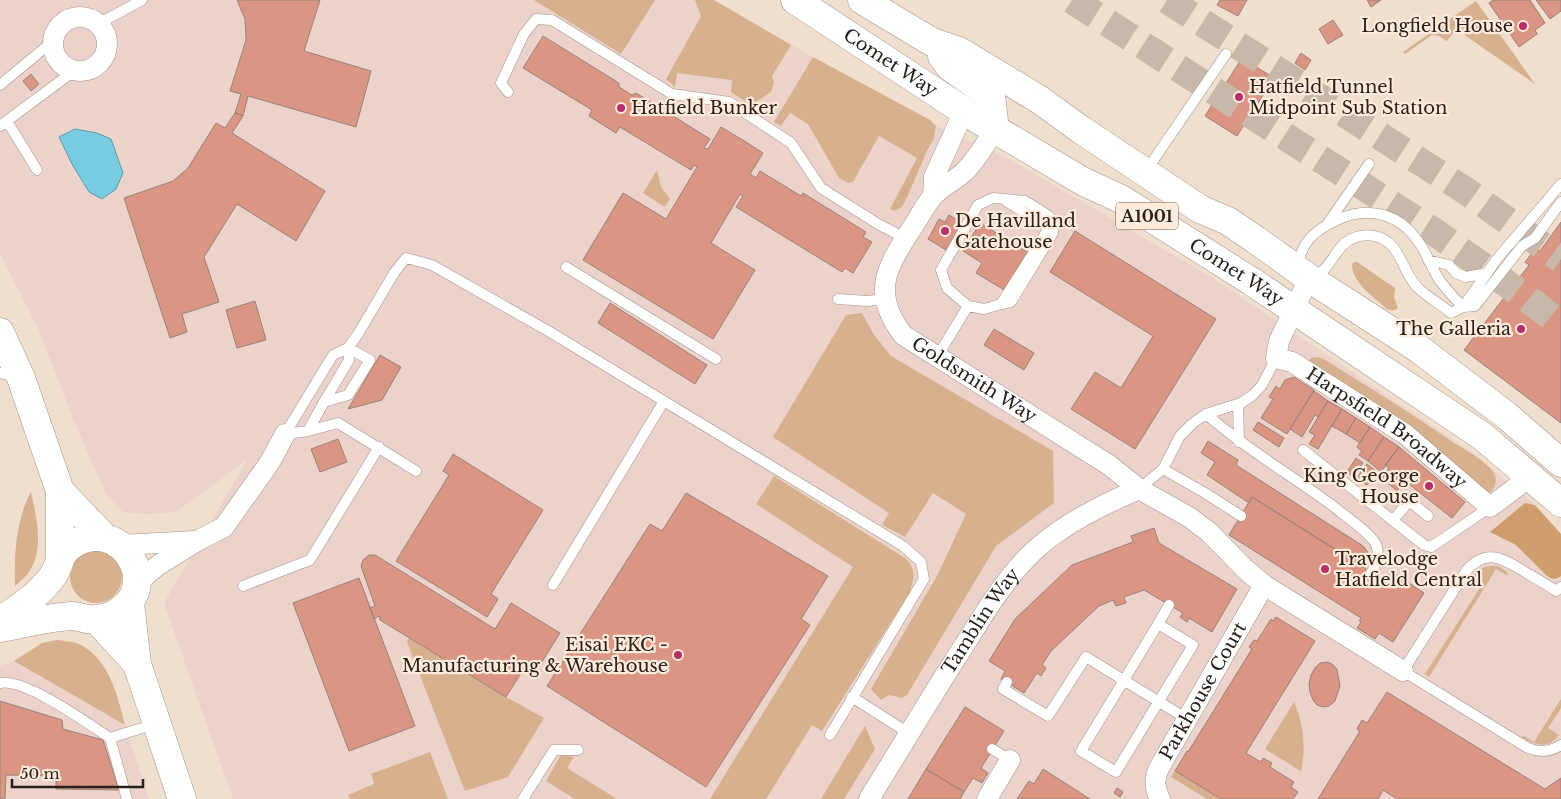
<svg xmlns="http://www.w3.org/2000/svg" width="1561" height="799" font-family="'Libre Baskerville',serif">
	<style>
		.commercial { fill: #ebd2ca }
		.green { fill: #d7b18d }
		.forest { fill: #cf9d6d }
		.water { fill: #77cce1; stroke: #5f99a6 }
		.building { fill: #db9683; stroke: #99827b }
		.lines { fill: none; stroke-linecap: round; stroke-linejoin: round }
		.highway-tunnel { stroke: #c8b8aa; stroke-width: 28; stroke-dasharray: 28 14; stroke-linecap: butt }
		.lane-casing { stroke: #a79687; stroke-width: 11 }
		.street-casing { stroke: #a79687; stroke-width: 21 }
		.secondary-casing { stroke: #a79687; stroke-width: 29 }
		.primary-casing { stroke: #a79687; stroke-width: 29 }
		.lane { stroke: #fff; stroke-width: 10 }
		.street { stroke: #fff; stroke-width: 20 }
		.secondary { stroke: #fff; stroke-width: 28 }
		.primary { stroke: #fff; stroke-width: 28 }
		.poi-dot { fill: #b82e68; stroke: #feebdb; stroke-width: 2 }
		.labels { text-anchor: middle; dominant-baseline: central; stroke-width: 4.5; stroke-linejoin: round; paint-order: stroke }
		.shield { fill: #feebdb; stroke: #685e55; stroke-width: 1 }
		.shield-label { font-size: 16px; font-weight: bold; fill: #28211b }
		.poi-label { font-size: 18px; fill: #28211b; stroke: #feebdb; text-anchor: end }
		.street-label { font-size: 18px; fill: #28211b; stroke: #feebdb }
	</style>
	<rect width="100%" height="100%" fill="#f0dece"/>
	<path class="commercial" d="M0 0H714L813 57 930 120 936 126 1009 159 1211 277 1474 454 1535 505 1561 534V799H233L164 603 247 460 176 512 151 514 123 512 106 494 74 421 38 328 0 254Z
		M14 661 125 725 149 799H0V666Z"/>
	<path class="green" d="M534 0H655L621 54Z
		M695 0H714L791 45 772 76 774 83 771 92 757 101 754 107 731 92 732 80 677 73 675 87 666 79 701 16Z
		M1476 1 1535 84 1456 29 1447 41 1439 36 1432 35 1405 54 1403 52Z
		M813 57 930 120 936 126 934 138 927 151 908 195 902 207 894 211 890 209 917 158 879 136 853 182 848 183 839 178 808 124 790 113 781 126 774 122Z
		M657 170 661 187 670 199 665 207 643 193Z
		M1354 262H1357L1395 288 1394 297 1398 308C1395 311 1391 311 1387 309 1374 297 1353 284 1352 265Z
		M862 313 874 335 891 356 1053 451 1054 503 996 546 907 695 902 698 889 695 881 700 871 689 937 576 966 514 933 493 905 537 882 525 889 513 773 437 846 315Z
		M1313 357 1322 358C1367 386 1411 413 1454 443 1466 450 1486 461 1494 473 1498 480 1495 488 1490 493L1480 491 1308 364 1309 360Z
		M774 476 905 558C917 570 914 578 910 592L822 731 812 725 766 799H710L853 567 756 504Z
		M31 492C36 517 45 548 29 572 26 577 19 582 15 586 14 555 16 519 31 492Z
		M70 577a26 26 0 1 1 52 0a26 26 0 1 1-52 0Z
		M1490 566H1498L1507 572 1508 576 1496 569 1429 677 1425 674 1483 583 1472 576 1479 569Z
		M409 638 506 697 544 718 508 777 465 791 407 642Z
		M57 640C63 641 70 641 76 643 108 655 118 696 125 725L14 661 42 643Z
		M1561 699V708L1548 728 1559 735C1548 749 1536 746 1522 737L1523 735 1534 742Z
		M1294 702C1304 726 1306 747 1301 771L1265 749Z
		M865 726 875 749 844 799H821Z
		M430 752 448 799H350L348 795 374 784 371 774Z
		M561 755 574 757 567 768 617 799H575L546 781Z
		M1175 771 1221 799H1207L1171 777Z"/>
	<path class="forest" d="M1525 503 1535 505 1561 534V576C1556 580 1552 579 1547 576L1516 545 1490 532Z"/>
	<path class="water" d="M75 129 97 133 111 139 123 173 116 189 102 199 89 192 72 164 59 137Z"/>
	<path class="building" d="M237 0H320L304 51 371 71 356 127 248 96 243 116 235 113 241 94 230 91 246 40 245 19Z
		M1220 0H1247L1238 16 1217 5Z
		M1367 0H1381L1371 7Z
		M1493 0H1530L1545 23 1535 30 1537 34 1519 47 1489 3Z
		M1536 0H1561V11L1550 19Z
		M1333 20 1343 35 1328 44 1319 29Z
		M543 36 619 83V87L632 95 636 93 710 139 704 148 708 149 721 127 746 142 763 153 750 174 756 178 760 171 801 196 803 193 866 232 863 237 872 242 853 273 845 268 842 272 736 207 743 196 740 194 711 243 755 270 713 339 583 260 623 193 666 219 697 167 694 165 691 170 620 127 616 133 589 116 592 110 523 68Z
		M1301 53 1311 60 1305 70 1295 63Z
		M1242 58 1274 78 1237 136 1205 116Z
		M31 74 39 84 31 91 23 81Z
		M235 113 243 116 232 133 325 191 296 241 237 204 204 257 219 302 182 314 187 332 170 338 124 198 173 181 188 168 216 123 225 128Z
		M949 215 962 223 946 250 928 239 939 219 945 222Z
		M1561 222V423L1464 350 1529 265 1525 262 1536 248 1540 251Z
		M980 223 1029 253 1006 291 976 273 982 263 963 251Z
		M1075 231 1216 319 1135 449 1071 409 1095 372 1121 388 1153 336 1050 272Z
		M255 301 266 340 237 348 226 310Z
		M610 303 707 365 695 384 598 323Z
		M994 329 1034 353 1024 370 984 345Z
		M380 355 401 367 382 400 348 409Z
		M1294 377 1314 390 1287 434 1261 418 1273 399 1269 397 1276 386 1280 389 1285 380Z
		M1314 391 1328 401 1318 417 1315 415 1302 437 1290 429Z
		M1328 401 1342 409 1318 449 1309 444 1315 435 1309 432Z
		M1342 409 1356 418 1346 434 1332 426Z
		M1356 418 1370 427 1360 443 1346 434Z
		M1258 422 1284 438 1279 447 1253 430Z
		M1370 427 1384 437 1368 461 1359 455 1362 451 1357 447Z
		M1384 437 1399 447 1381 472 1368 461Z
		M338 439 347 462 320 472 311 449Z
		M1208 441 1238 460 1236 465 1363 546 1367 551 1368 557 1364 567 1252 497 1249 503 1207 475 1215 462 1201 453Z
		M1399 447 1465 502 1452 518 1405 481 1397 491 1382 478 1389 468 1385 465Z
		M453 454 543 510 491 594 498 599 487 617 396 561 449 475 443 471Z
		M1356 458 1363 463 1353 477 1347 472Z
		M1367 464 1377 472 1367 485 1357 478Z
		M686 493 828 576 801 619 810 625 706 787 547 686 650 524 662 531Z
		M1252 497 1385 581 1391 571 1424 593 1393 642 1379 633 1375 639 1357 628 1361 622 1359 621 1361 618 1229 535Z
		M1154 528 1159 543 1237 589 1212 632 1189 618 1187 622 1180 617 1183 613 1144 590 1124 597 1126 603 1116 606 1113 600 1099 606 1051 651 1042 665 1046 668 1041 676 1037 673 1024 693 1001 679 1005 671 989 661 1015 619 1072 565 1133 542 1131 536Z
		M369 555H375L495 629 511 603 560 633 533 676 523 670 506 697 380 620 379 616 374 619 370 608 375 606 361 566 363 560Z
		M359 578 415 726 349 751 293 603Z
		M1276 617 1315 641 1246 753 1261 762 1263 758 1272 763 1270 767 1294 782 1291 787 1298 792 1293 799H1221L1175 771 1187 751 1188 752 1252 649 1249 647 1254 640 1257 641 1271 619 1273 621Z
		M1327 662 1332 664 1337 669 1340 686 1335 701 1329 706 1323 707 1317 705 1313 700 1310 692 1309 684 1311 675 1315 668 1320 663Z
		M1387 692 1545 789 1561 778V799H1397L1383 790 1378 799H1318L1360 731 1357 729 1362 720 1367 723Z
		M0 701 62 720 63 729 103 740 119 790 56 789V776L6 775 5 799H0Z
		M965 707 1004 731 981 768 988 773 982 783 973 778 964 792 926 769Z
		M926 769 964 792 960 799H908Z
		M1043 769 1090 799H1017L1029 781 1034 784Z
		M1117 788 1123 792 1120 797 1114 793Z"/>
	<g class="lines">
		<path class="highway-tunnel" d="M1072 0 1433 231 1527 298 1561 325
			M1167 0 1463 189 1561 259"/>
		<g class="lane-casing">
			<path id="lane" d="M98 24 142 0
				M0 85 52 42
				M508 92 501 83 524 34 536 19 552 20 672 94 729 102 791 143 821 188 878 224 905 238
				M7 121 37 170
				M0 126 74 71
				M1146 171 1226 54
				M1328 223 1369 164
				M1428 260 1449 265 1456 273 1466 277 1487 273
				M566 267 716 359
				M1303 267 1299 260C1304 239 1318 229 1337 220 1369 205 1401 214 1420 244 1428 256 1432 269 1440 281 1447 290 1455 299 1463 307
				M1314 276C1331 270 1334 248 1351 239 1358 236 1366 234 1374 236 1400 240 1401 270 1417 287 1426 296 1440 304 1451 313L1463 307 1475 306 1522 246 1535 238 1561 202
				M838 299 867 301 886 299
				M1001 304 1011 302 1053 233 1054 223 1049 216 1025 201 993 198 978 205 941 270 947 288 968 306 984 309 1001 304 1046 233 1047 227 1006 201
				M1463 307 1497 259 1561 184
				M937 357 968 306
				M0 373 17 377
				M324 402 349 360 348 348
				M1238 404 1239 442
				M1206 414C1246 449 1291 475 1333 506 1346 517 1363 527 1374 541 1381 551 1377 563 1371 573
				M308 431 324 402 348 395 370 360 348 348
				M285 434 333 355 348 348 358 334 394 273 406 258 432 265 550 332 903 546 921 562 924 579 830 735
				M285 434 308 431 338 423 416 471
				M1303 450 1424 545 1431 547 1490 507
				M1163 469 1205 493 1241 516
				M1139 489 1163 469 1180 436 1193 423 1206 414 1241 403 1253 395 1262 385 1276 358
				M1393 520 1407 504 1412 503 1428 516
				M553 585 664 401
				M243 586 310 560 379 447
				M1561 587 1556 591C1546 584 1535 578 1525 572 1504 559 1486 547 1466 571L1403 671 1528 748C1540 753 1550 752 1561 745
				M1158 624 1193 645 1116 772 1081 751Z
				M1158 624 1169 605
				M1007 682 1003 689 1048 716 1086 657 1187 719
				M0 683C25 678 87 723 110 738L127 799
				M852 697 910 734
				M110 738 155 724
				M992 749 1010 760
				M523 799 554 750H578"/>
		</g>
		<g class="street-casing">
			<g id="street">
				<circle cx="80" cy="44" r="27"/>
				<path id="s1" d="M995 130C985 144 976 161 963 173 954 181 941 187 933 196 925 205 919 218 912 228 886 268 871 293 903 335L1109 465 1139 489 1189 517 1209 532 1245 569 1264 585 1403 671"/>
				<path d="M933 196 934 177 964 111"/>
				<path id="s2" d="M1309 278 1279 341 1276 358 1292 362 1405 434 1490 507 1518 486 1526 473"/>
				<path d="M121 545 195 541"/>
				<path d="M137 583 157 566 197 541 224 527 270 462 285 434"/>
				<path id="s3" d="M869 799C902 746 933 693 967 641 987 609 1007 576 1035 550 1065 523 1102 505 1139 489"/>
				<path d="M987 799 1010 760"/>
				<path id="s4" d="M1160 799C1154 788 1154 779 1159 768L1264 585"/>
			</g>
		</g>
		<g class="secondary-casing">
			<path id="secondary" d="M0 332 21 378 60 491V556
				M60 491 104 537
				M130 603 137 664 182 799
				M96 619 137 664
				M0 621C19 608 38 596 52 577 62 564 57 553 75 543 123 516 163 588 116 613 108 618 96 620 87 619 82 618 77 616 72 616 48 617 24 624 0 628"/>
		</g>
		<g class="primary-casing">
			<g id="primary">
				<path id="s5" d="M795 0 964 111 1084 182 1121 199 1251 281 1482 436 1561 503"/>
				<path d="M862 0 932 42 959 51 1040 100 1080 129 1200 209 1228 221 1256 240 1309 278 1419 349 1507 416 1561 463"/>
				<path d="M942 56 949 66 991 96 995 130"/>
			</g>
		</g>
		<use href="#lane" class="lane"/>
		<use href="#street" class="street"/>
		<use href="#secondary" class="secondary"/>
		<use href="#primary" class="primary"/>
	</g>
	<g class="poi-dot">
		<circle cx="1523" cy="26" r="5"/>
		<circle cx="1239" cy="97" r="5"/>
		<circle cx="621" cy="108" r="5"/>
		<circle cx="945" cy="231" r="5"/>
		<circle cx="1521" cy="329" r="5"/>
		<circle cx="1429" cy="486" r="5"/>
		<circle cx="1325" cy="569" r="5"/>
		<circle cx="678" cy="655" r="5"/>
	</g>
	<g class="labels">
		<rect class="shield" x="1116" y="202.5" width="62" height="27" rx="4"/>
		<g class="shield-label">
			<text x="1147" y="216">A1001</text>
		</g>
		<g class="poi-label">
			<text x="1513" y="26">Longfield House</text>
			<text x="1249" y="87" text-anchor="start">Hatfield Tunnel<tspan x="1249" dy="21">Midpoint Sub Station</tspan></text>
			<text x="631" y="108" text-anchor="start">Hatfield Bunker</text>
			<text x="955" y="221" text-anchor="start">De Havilland<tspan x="955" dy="21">Gatehouse</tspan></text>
			<text x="1511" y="329">The Galleria</text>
			<text x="1419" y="476">King George<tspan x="1419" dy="21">House</tspan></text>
			<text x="1335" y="559" text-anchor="start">Travelodge<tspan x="1335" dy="21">Hatfield Central</tspan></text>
			<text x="668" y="645">Eisai EKC -<tspan x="668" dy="21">Manufacturing &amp; Warehouse</tspan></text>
		</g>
		<g class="street-label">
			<text stroke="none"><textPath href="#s5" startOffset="114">Comet Way</textPath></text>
			<text stroke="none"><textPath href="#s5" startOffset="519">Comet Way</textPath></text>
			<text stroke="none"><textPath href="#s1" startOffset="332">Goldsmith Way</textPath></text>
			<text stroke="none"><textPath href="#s2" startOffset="219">Harpsfield Broadway</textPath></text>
			<text stroke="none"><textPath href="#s3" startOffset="210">Tamblin Way</textPath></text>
			<text stroke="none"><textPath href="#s4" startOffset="121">Parkhouse Court</textPath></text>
		</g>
	</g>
	<path d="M12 779v8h131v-8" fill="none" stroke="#28211b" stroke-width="2.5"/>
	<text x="20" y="779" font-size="15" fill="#28211b" stroke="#feebdb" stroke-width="4" paint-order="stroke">50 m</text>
</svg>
